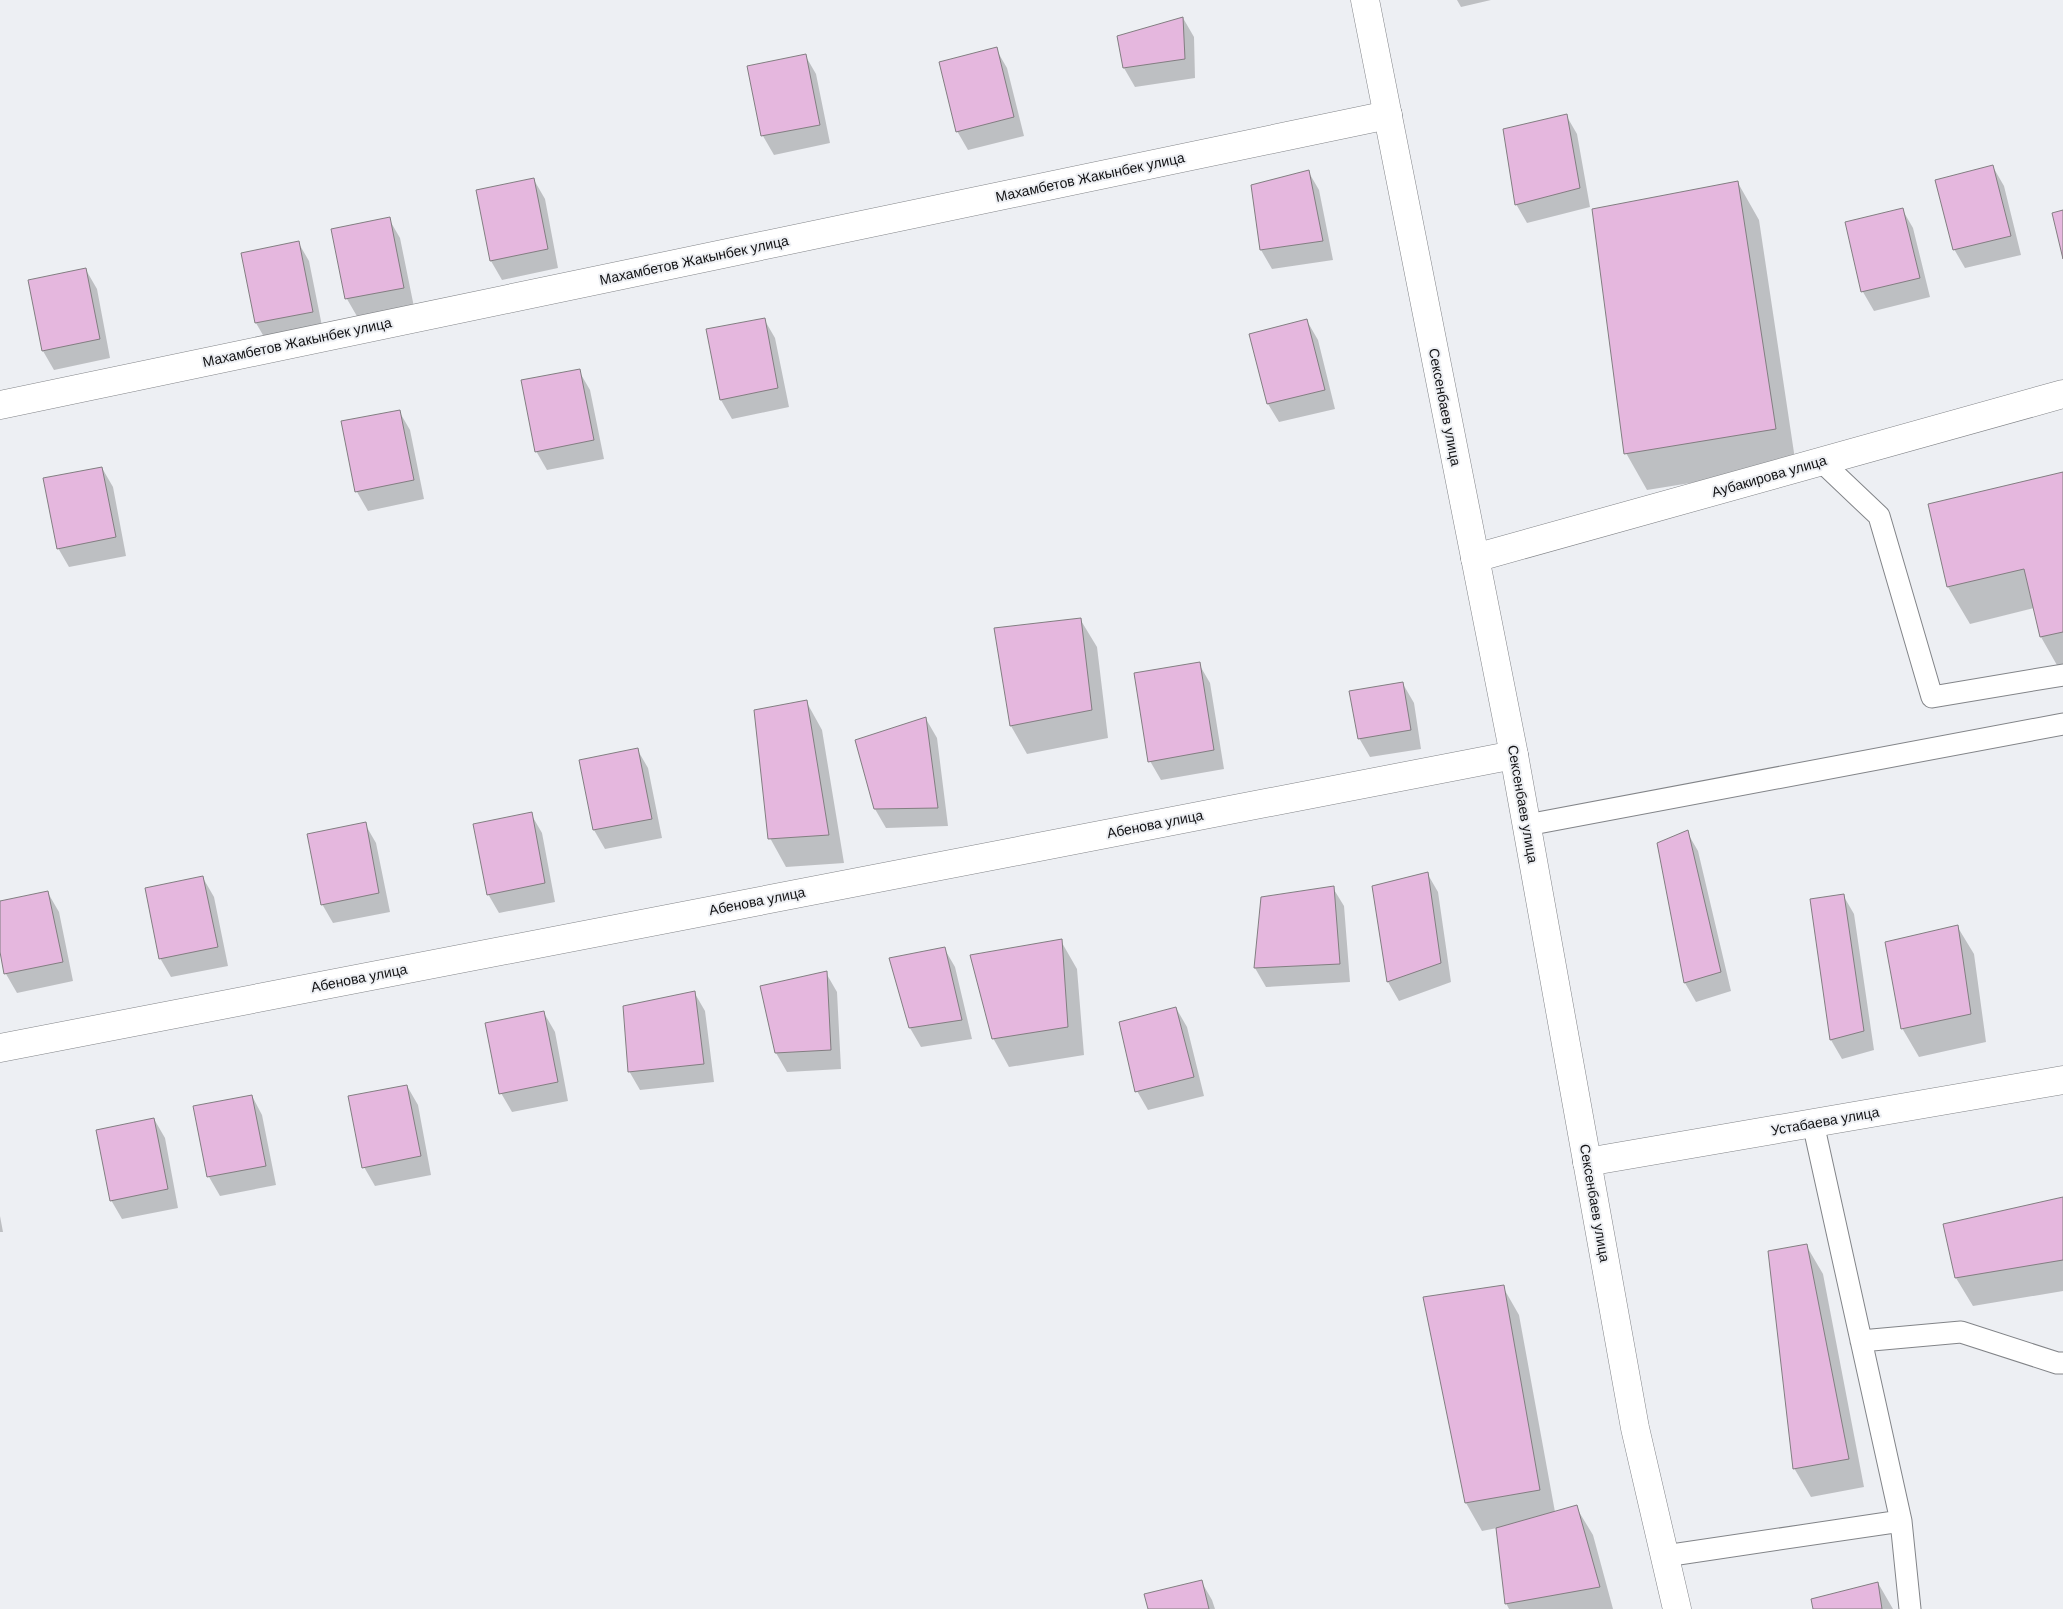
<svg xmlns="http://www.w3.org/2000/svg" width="2063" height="1609" font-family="'DM Sans',sans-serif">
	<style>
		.shadow { fill: #0003 }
		.building { fill: #e5b7de; stroke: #827e81 }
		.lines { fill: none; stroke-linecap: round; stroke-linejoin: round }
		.service-casing { stroke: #828488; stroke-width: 23 }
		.minor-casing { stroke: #828488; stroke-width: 29 }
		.tertiary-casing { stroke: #828488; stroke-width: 29 }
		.service { stroke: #fff; stroke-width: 21 }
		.minor { stroke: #fff; stroke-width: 28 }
		.tertiary { stroke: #fff; stroke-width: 28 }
		.labels { text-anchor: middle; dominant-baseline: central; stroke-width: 4; stroke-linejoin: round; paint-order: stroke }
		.street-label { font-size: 14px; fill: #111113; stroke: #edeff3 }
	</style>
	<rect width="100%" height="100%" fill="#edeff3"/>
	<path class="shadow" d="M1457 0H1491L1461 7Z
		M1183 18 1194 37 1195 78 1135 87 1124 68Z
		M996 49 1007 68 1024 136 968 150 957 131Z
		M805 55 816 74 830 143 774 155 763 136 749 67Z
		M1566 115 1577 134 1590 207 1527 223 1516 204Z
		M1993 167 2004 186 2021 255 1965 268 1954 249Z
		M1308 171 1319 190 1333 260 1272 269 1261 250Z
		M534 180 545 199 558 268 502 280 491 261Z
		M1738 183 1759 220 1796 466 1647 490 1626 453Z
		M1902 209 1913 228 1930 297 1874 311 1863 292 1846 223Z
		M389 219 400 238 414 307 358 318 347 299 333 230Z
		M298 242 309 261 323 331 267 342 256 323 242 254Z
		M86 270 97 289 110 358 54 370 43 351Z
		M764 319 775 338 789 407 732 419 721 400 708 330Z
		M1307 321 1318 340 1335 409 1279 422 1268 404Z
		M579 371 590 390 604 459 547 470 536 451Z
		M399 411 410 430 424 499 368 511 357 492Z
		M102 468 113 487 126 556 69 567 58 548Z
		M2063 474V674H2062L2041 637 2034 608 1970 624 1948 587 1929 505Z
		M1080 619 1097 647 1108 738 1027 754 1011 726Z
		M1199 664 1210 683 1224 769 1161 780 1150 761Z
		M1403 684 1414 703 1421 749 1370 757 1359 738Z
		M806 701 822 730 844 863 786 867 770 838Z
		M926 719 937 738 948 826 886 828 875 809Z
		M637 749 648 768 662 838 605 849 594 830 581 761Z
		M531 814 542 833 555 902 499 913 488 894Z
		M365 824 376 843 390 912 333 923 322 904Z
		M1687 832 1698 851 1731 991 1696 1002 1685 983Z
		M1427 873 1438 892 1451 982 1399 1001 1388 982 1373 886Z
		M203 878 214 897 228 966 171 977 160 958Z
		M1333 888 1344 906 1350 982 1266 987 1255 968 1262 898Z
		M48 893 59 912 73 981 17 993 6 974 0 946V903Z
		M1843 895 1854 914 1874 1050 1842 1059 1831 1040 1812 900Z
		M1957 926 1974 954 1986 1042 1919 1057 1902 1028Z
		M1061 941 1077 969 1084 1055 1009 1067 993 1038Z
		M944 948 955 967 972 1039 921 1047 910 1028 891 959Z
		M826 973 837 992 841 1069 787 1072 776 1053Z
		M694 992 705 1011 714 1082 640 1090 629 1071Z
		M1176 1008 1187 1027 1204 1096 1148 1110 1137 1091Z
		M544 1013 555 1032 568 1101 512 1112 501 1093Z
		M407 1086 418 1105 431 1175 375 1186 364 1167Z
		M252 1096 262 1115 276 1185 220 1196 209 1177 195 1107Z
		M154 1119 165 1138 178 1208 122 1219 111 1200Z
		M2063 1198V1291L1973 1306 1956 1278 1944 1225Z
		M0 1216 3 1232H0Z
		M1806 1245 1823 1274 1864 1487 1811 1497 1794 1468Z
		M1503 1287 1519 1315 1555 1512 1576 1507 1593 1535 1613 1609H1509L1506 1603 1497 1528 1482 1531 1466 1503Z
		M1201 1581 1212 1600 1215 1609H1149Z
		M1878 1583 1893 1609H1814Z"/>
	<path class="building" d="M1183 17 1185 59 1123 68 1117 36Z
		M997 47 1014 117 956 132 939 62Z
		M806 54 820 125 761 136 747 66Z
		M1567 114 1580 188 1515 205 1503 129Z
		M1993 165 2011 236 1953 250 1935 180Z
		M1309 170 1323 241 1260 250 1251 185Z
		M534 178 548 249 490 261 476 190Z
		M1738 181 1776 429 1624 454 1592 209Z
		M1903 208 1920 278 1861 292 1845 222Z
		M2063 210V259L2052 213Z
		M390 217 404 288 345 299 331 229Z
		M299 241 313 312 255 323 241 253Z
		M86 268 100 339 42 351 28 280Z
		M765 318 778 388 720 400 706 329Z
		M1307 319 1325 390 1267 404 1249 334Z
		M580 369 594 440 535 452 521 380Z
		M400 410 414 480 355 492 341 421Z
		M102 467 116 537 57 549 43 478Z
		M2063 472V632L2040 637 2024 569 1947 587 1928 504Z
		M1081 618 1092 710 1010 726 994 628Z
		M1200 662 1214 750 1148 762 1134 673Z
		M1403 682 1411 730 1358 739 1349 691Z
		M807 700 829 835 768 839 754 710Z
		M926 717 938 808 874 809 855 740Z
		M638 748 652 819 593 830 579 760Z
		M532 812 545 883 487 895 473 824Z
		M366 822 379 893 321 905 307 834Z
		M1688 830 1721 972 1684 983 1657 843Z
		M1428 872 1441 963 1387 982 1372 886Z
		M203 876 218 947 159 959 145 888Z
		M1334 886 1340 964 1254 968 1261 897Z
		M48 891 63 962 4 974 0 952V901Z
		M1844 894 1864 1031 1830 1040 1810 899Z
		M1958 925 1971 1014 1901 1029 1885 942Z
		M1062 939 1068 1027 992 1039 970 955Z
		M945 947 962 1020 909 1028 889 958Z
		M827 971 831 1050 775 1053 760 986Z
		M695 991 704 1064 628 1072 623 1006Z
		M1176 1007 1194 1077 1135 1092 1119 1022Z
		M544 1011 558 1082 499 1094 485 1023Z
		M407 1085 421 1156 362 1168 348 1096Z
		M252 1095 266 1166 207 1177 193 1106Z
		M154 1118 168 1189 110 1201 96 1130Z
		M2063 1197V1260L1955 1278 1943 1224Z
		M1807 1244 1849 1459 1793 1469 1768 1251Z
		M1504 1285 1540 1490 1465 1503 1423 1297Z
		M1577 1505 1600 1587 1505 1604 1496 1528Z
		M1202 1580 1209 1609H1148L1144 1594Z
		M1878 1582 1882 1609H1813L1811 1599Z"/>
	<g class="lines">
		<g class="service-casing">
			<path id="service" d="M1821 461 1879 516 1932 697 2063 675
				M1527 825 2063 724
				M1813 1123 1901 1521
				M1861 1341 1961 1332 2057 1363H2063
				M1665 1556 1901 1521 1910 1609"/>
		</g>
		<g class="minor-casing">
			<path id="minor" d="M0 405 1388 115
				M1475 558 2063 394
				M0 1048 1514 755
				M1587 1162 2063 1080"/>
		</g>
		<g class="tertiary-casing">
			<path id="tertiary" d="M1365 0 1514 755 1635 1428 1677 1609"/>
		</g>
		<use href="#service" class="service"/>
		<use href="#minor" class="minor"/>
		<use href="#tertiary" class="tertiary"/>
	</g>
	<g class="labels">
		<g class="street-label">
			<text transform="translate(1090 177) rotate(-12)">Махамбетов Жакынбек улица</text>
			<text transform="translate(694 260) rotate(-12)">Махамбетов Жакынбек улица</text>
			<text transform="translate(297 342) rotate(-12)">Махамбетов Жакынбек улица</text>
			<text transform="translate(1445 407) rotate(79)">Сексенбаев улица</text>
			<text transform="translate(1769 476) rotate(-16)">Аубакирова улица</text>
			<text transform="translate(1523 804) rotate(80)">Сексенбаев улица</text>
			<text transform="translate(1155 824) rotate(-11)">Абенова улица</text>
			<text transform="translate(757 901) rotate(-11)">Абенова улица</text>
			<text transform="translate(359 978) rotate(-11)">Абенова улица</text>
			<text transform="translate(1825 1121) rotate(-10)">Устабаева улица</text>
			<text transform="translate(1595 1203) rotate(80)">Сексенбаев улица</text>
		</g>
	</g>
</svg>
